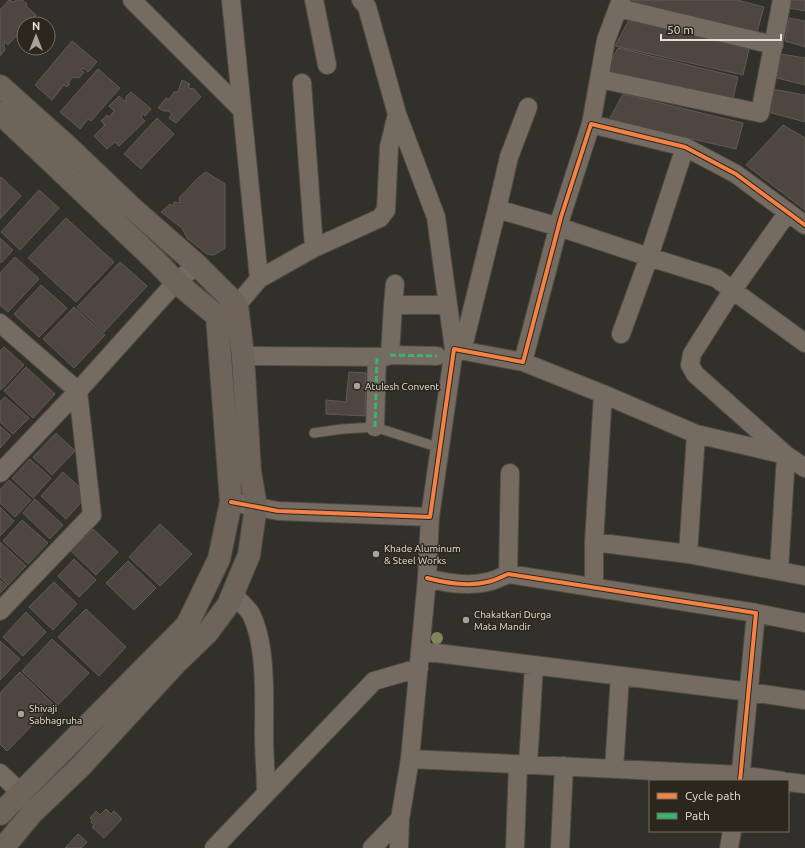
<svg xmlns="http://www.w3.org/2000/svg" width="805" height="848" font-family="Ubuntu,sans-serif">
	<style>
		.building { fill: #504641; stroke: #5f5b57 }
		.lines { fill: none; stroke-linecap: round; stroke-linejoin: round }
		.service-casing { stroke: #4e4b47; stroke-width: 11 }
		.minor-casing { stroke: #4e4b47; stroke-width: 20 }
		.secondary-casing { stroke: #4e4b47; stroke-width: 24 }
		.service { stroke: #756b61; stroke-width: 9 }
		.minor { stroke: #756b61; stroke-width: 18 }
		.secondary { stroke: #6e645a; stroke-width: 22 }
		.quiet { stroke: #33b770; stroke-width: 3; stroke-dasharray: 6 3; stroke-linecap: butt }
		.cycleway-casing { stroke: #2b271d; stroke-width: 6 }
		.cycleway { stroke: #f48246; stroke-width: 4 }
		.tree { fill: #808659 }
		.poi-dot { fill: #a6a39d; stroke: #2b271d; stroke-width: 1.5 }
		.labels { text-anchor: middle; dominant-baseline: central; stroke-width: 3; stroke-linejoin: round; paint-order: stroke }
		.poi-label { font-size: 10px; fill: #e4e1db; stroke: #2b271d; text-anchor: start }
	</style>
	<rect width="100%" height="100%" fill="#32302a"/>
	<path class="building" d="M9 0 14 2 16 0H22L27 4 26 6 36 15 29 23 25 20 21 24 24 27 8 45 5 42 4 45 5 50 0 56V10Z
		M632 0H737L764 7 757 32 630 3Z
		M791 0H805V11L789 8Z
		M789 18 805 21V47L785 41Z
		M629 20 749 49 743 75 615 46Z
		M72 41 97 62 88 72 83 68 81 70 84 72 79 78 73 77 68 83 70 84 67 87 64 85 52 100 35 85Z
		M618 48 738 77 732 103 604 74Z
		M781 54 805 58V85L777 78Z
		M98 69 120 88 91 121 88 119 80 129 60 112Z
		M182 80 190 84 188 87 191 89 193 88 201 97 176 123 169 118 172 114 168 111H164L158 108 166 98 169 100 174 92H178Z
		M772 89 805 95V122L768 112Z
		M131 92 151 109 145 116 142 114 141 117 145 121 119 146 115 142 107 149 94 136 105 125 101 121 107 115 109 117 114 111 109 106 119 96 126 102V97Z
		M623 94 743 123 736 149 609 120Z
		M157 118 174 134 141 169 124 154Z
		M783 125 805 138V210L746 165Z
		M206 172 225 184V248L214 255 207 254 187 238 182 228 161 212 170 204 173 206 174 202 180 203 179 198 198 178Z
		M1 177 21 196 0 219V179Z
		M39 190 59 208 20 250 1 232Z
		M66 218 114 262 76 302 28 258Z
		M0 238 13 250 1 263 0 261Z
		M15 257 39 279 8 312 0 305V273Z
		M120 262 147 286 104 332 77 307Z
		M41 285 67 308 39 337 14 314Z
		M74 307 105 335 74 368 43 339Z
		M4 347 24 365 1 390 0 388V351Z
		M26 367 55 394 33 418 4 391Z
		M349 372 366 373 365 416 326 414V400L346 402Z
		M5 397 29 418 13 434 0 422V402Z
		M0 426 11 436 0 448Z
		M56 433 75 451 52 475 33 457Z
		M30 459 51 478 33 498 12 478Z
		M63 472 88 495 66 519 41 496Z
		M9 480 31 500 15 517 0 503V490Z
		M35 499 63 525 50 539 23 513Z
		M0 507 14 521 0 536Z
		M22 520 48 543 28 564 3 541Z
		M160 524 192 554 160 586 129 557Z
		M93 529 118 552 96 575 71 551Z
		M0 542 26 566 8 585 0 577Z
		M74 559 96 580 79 597 58 576Z
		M128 561 156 588 134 610 106 583Z
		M0 580 7 586 0 593Z
		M54 582 77 604 53 630 29 607Z
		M86 609 126 647 99 676 58 637Z
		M26 612 46 632 23 656 3 637Z
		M52 639 89 673 58 705 22 671Z
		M0 641 20 659 0 680Z
		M20 672 53 704 7 751 0 744V693Z
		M106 809 111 814 114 811 122 819 104 838 92 827 94 825 91 822 92 820 90 818 96 811 100 815Z
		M78 834 87 842 81 848H65Z"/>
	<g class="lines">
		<g class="service-casing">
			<path id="service" d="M314 433 342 429 375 427 440 448"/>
		</g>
		<g class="minor-casing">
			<path id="minor" d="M132 0 242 110
				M314 0 327 65
				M361 0 367 7 397 114 436 217 454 349
				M618 8 774 45
				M600 79 760 113 782 0
				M302 83 314 248
				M591 124 606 40 621 0
				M497 209 509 157 528 107
				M259 279 314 248 380 218 386 210 389 147 397 114
				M393 305 395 284
				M226 311 237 305 259 279 231 0
				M0 323 78 391 0 473
				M621 334 649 257 685 147
				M462 351 497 209 559 227 649 257 716 278 805 343
				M390 355 437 356
				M243 356 385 357 390 355 393 305H448
				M523 362 603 394 594 542V588
				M375 427 377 357
				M696 434 786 455 805 468
				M231 502 278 511 430 517 454 349 523 362 561 217 591 124 685 147 736 174 805 225
				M594 542 688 554 696 434 603 394
				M688 554 805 576
				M779 571 786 455 695 374 690 365 692 354 732 291 788 212
				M508 574 510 473
				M427 578C446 583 467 587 487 582 494 581 501 577 508 574L756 613 740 781
				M233 594C238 600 247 607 251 614 267 646 264 700 264 735 264 754 266 774 266 793
				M0 611 92 515 78 391 176 282 197 265
				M756 613 805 623
				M421 651 750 692 805 700
				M410 759 741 775 782 781
				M528 765 534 665
				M614 769 620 676
				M0 773 20 792
				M788 782 805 784
				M214 848 374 681 419 668
				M372 848 400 819 410 759 427 578 430 517
				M399 848 400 819
				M515 848 518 764
				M560 848 564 766
				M729 848 732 831"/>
		</g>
		<g class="secondary-casing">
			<path id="secondary" d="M0 86 67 146 131 207 197 265 237 305 243 356 250 472 256 506 249 555 228 605 207 633 175 664 81 766 32 813 3 848
				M0 113 159 264 176 282 217 316 231 502 219 559 187 625 0 814"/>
		</g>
		<use href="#service" class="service"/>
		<use href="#minor" class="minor"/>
		<use href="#secondary" class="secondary"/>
		<path class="quiet" d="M390 355 437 356
			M375 427 377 357"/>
		<g class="cycleway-casing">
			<path id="cycleway" d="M231 502 278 511 430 517 454 349 523 362 561 217 591 124 685 147 736 174 805 225
				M427 578C446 583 467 587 487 582 494 581 501 577 508 574L756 613 740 781"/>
		</g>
		<use href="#cycleway" class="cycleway"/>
	</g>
	<circle class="tree" cx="437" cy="638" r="6"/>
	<g class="poi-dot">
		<circle cx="357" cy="386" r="4"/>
		<circle cx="376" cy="554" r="4"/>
		<circle cx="466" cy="620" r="4"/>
		<circle cx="21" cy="714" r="4"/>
	</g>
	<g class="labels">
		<g class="poi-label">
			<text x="365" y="386">Atulesh Convent</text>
			<text x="384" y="548">Khade Aluminum<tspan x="384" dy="12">&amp; Steel Works</tspan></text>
			<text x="474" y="614">Chakatkari Durga<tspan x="474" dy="12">Mata Mandir</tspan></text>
			<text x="29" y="708">Shivaji<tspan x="29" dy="12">Sabhagruha</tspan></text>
		</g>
	</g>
	<rect x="649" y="780" width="140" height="52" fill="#2b271d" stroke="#757169"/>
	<rect x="657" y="793" width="20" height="6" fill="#f48246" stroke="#757169"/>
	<text x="685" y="800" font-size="12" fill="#e4e1db">Cycle path</text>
	<rect x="657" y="813" width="20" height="6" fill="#33b770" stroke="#757169"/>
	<text x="685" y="820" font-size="12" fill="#e4e1db">Path</text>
	<g transform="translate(36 36)"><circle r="19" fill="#2b271d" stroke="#757169"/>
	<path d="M0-3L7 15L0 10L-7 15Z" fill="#a6a39d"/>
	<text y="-6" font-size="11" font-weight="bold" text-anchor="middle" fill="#e4e1db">N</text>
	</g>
	<path d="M661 34v6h120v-6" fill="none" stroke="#e4e1db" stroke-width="2"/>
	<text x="667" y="34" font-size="12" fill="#e4e1db" stroke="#2b271d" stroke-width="3" paint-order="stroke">50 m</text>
</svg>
